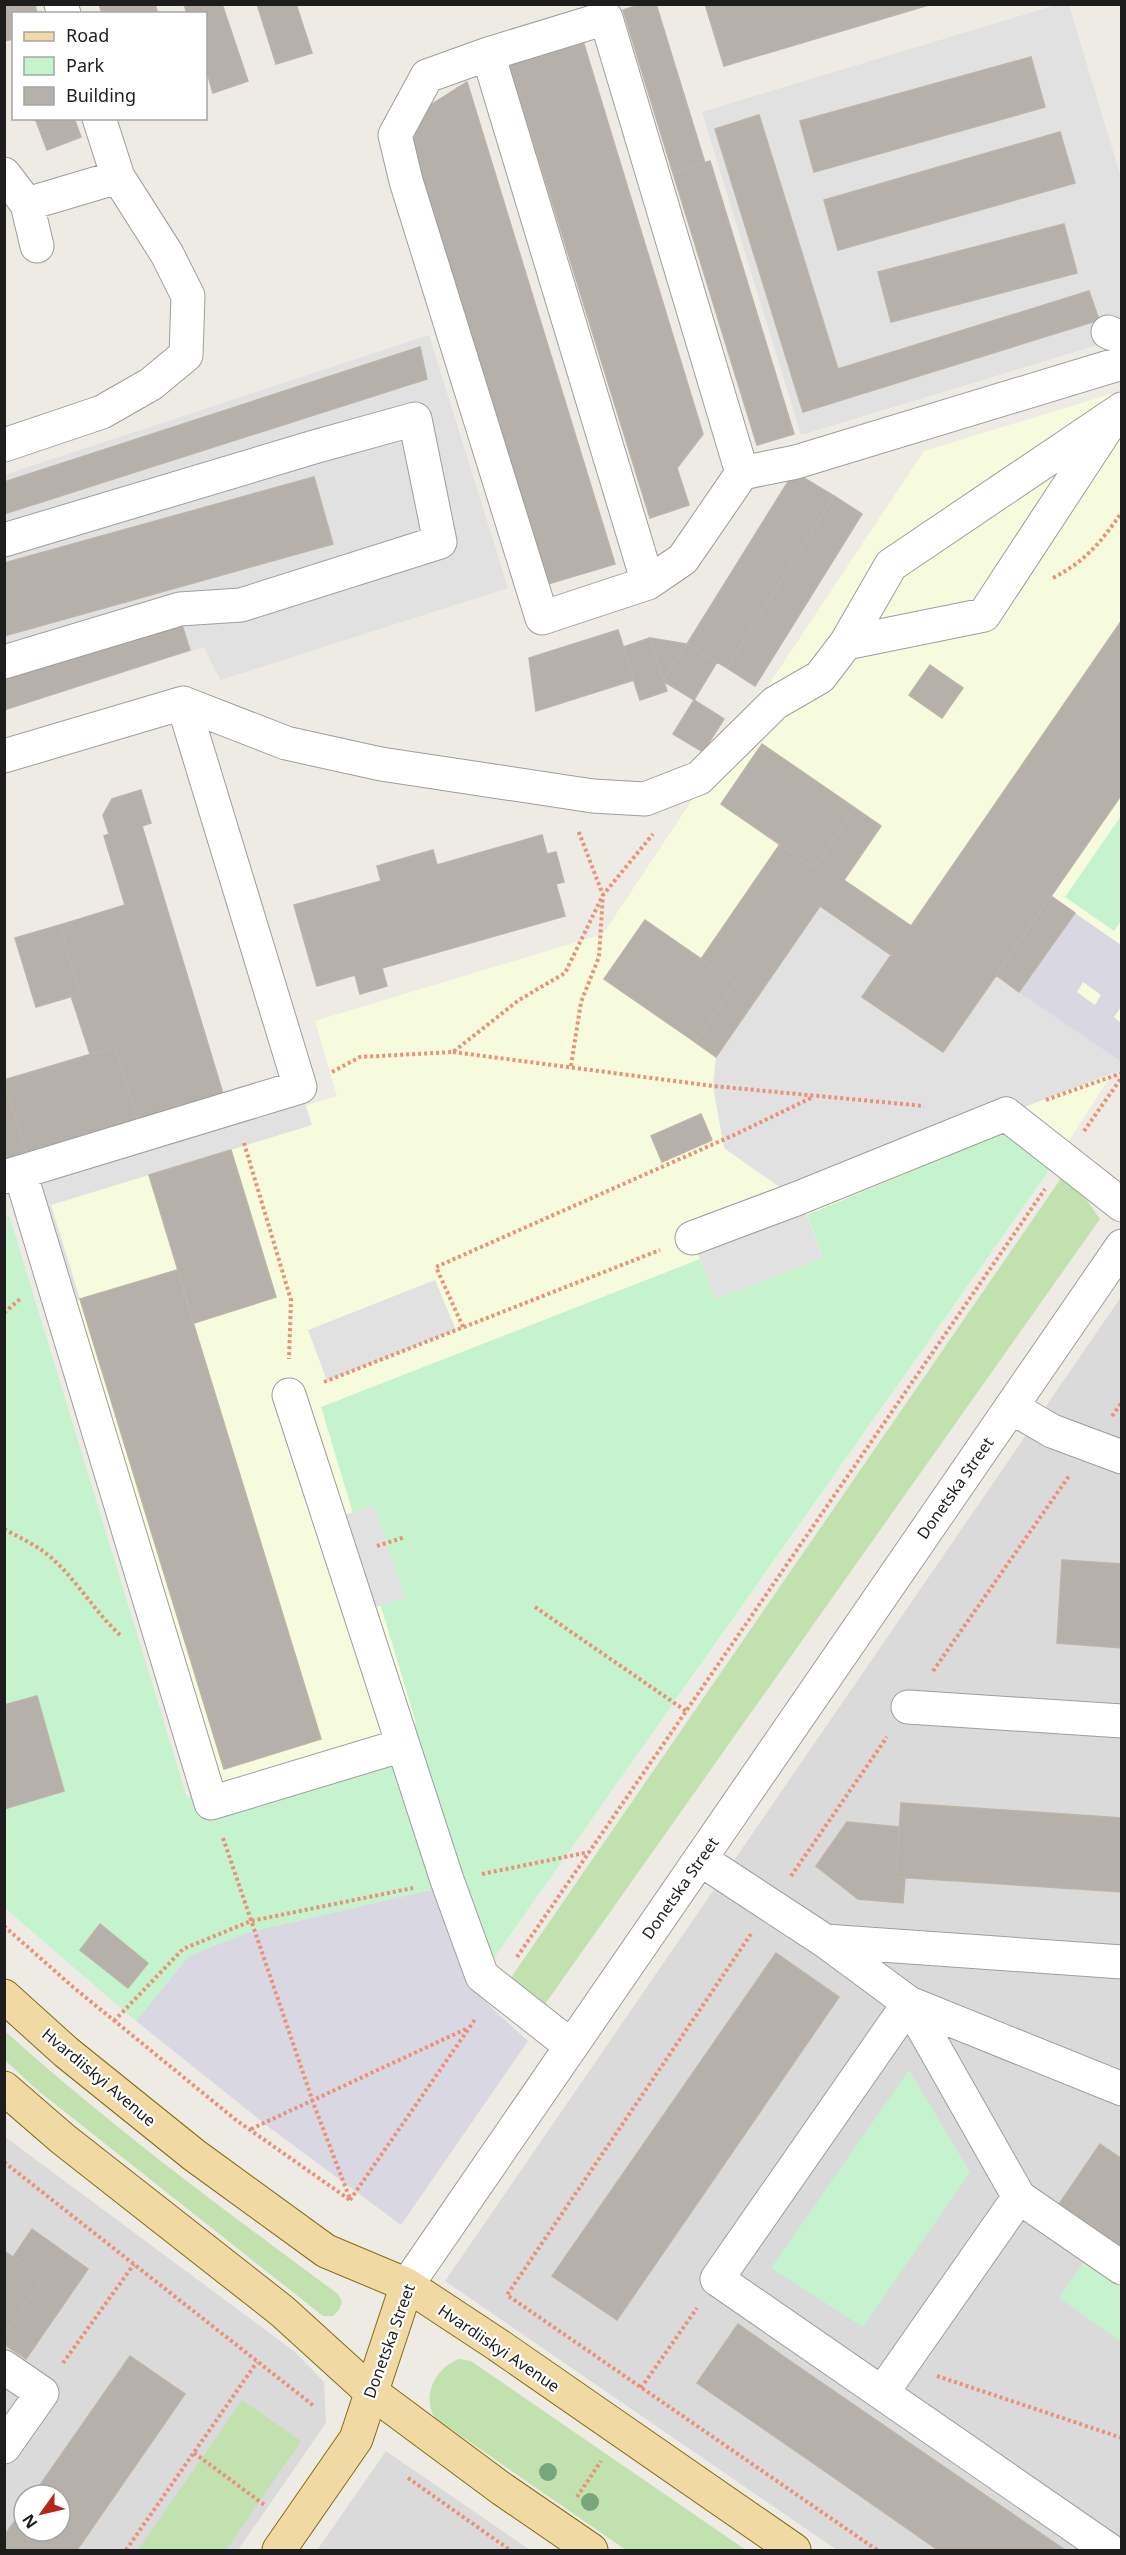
<svg xmlns="http://www.w3.org/2000/svg" width="1126" height="2555" font-family="'Noto Sans',sans-serif">
	<style>
		.residential { fill: #dbdada; fill-rule: evenodd }
		.education { fill: #f7fbde }
		.grass { fill: #c1e2ae }
		.park { fill: #c4f3ce }
		.parking { fill: #e1e1e1 }
		.plaza { fill: #d9d8e2; fill-rule: evenodd }
		.building { fill: #b6b0aa; stroke: #bdb3a8; stroke-width: 1.5 }
		.lines { fill: none; stroke-linecap: round; stroke-linejoin: round }
		.minor-casing { stroke: #9e9e9e; stroke-width: 35 }
		.major-casing { stroke: #856d10; stroke-width: 35 }
		.path { stroke: #ea9177; stroke-width: 4; stroke-dasharray: 3 3; stroke-linecap: butt }
		.minor { stroke: #fff; stroke-width: 33 }
		.major { stroke: #f1d9a4; stroke-width: 33 }
		.tree { fill: #77a67d }
		.labels { text-anchor: middle; dominant-baseline: central; stroke-width: 4.5; stroke-linejoin: round; paint-order: stroke }
		.street-label { font-size: 16px; fill: #1d1d1d; stroke: #fff }
	</style>
	<rect width="100%" height="100%" fill="#edebe3"/>
	<path class="residential" d="M1121 1297V2550H837L445 2281Z
		M4 2136 295 2352 324 2382 326 2423 238 2550H5ZM24 2495H60V2531H24Z
		M386 2451 530 2550H317Z"/>
	<path class="education" d="M1121 391V1060L1055 1162 674 1703 458 1883 214 1813 19 1193 337 1096 315 1021 603 934 924 451Z"/>
	<path class="grass" d="M1066 1171 1100 1219 543 2007 508 1982Z
		M5 2031C110 2126 224 2210 338 2294L342 2302 339 2310 333 2316H323L36 2089 5 2060Z
		M459 2359 471 2361 746 2550H626L435 2418C421 2396 436 2367 459 2359Z
		M242 2400 301 2441 226 2550H138Z"/>
	<path class="park" d="M1121 816V921L1114 931 1065 897Z
		M1008 1131 1055 1162 488 1966 439 1888 247 1933 189 1956 136 2021 5 1908V1216L9 1215 187 1798 351 1748 416 1723 321 1407 700 1259 715 1299 823 1258 807 1215Z
		M909 2070 970 2172 863 2327 771 2268Z
		M1088 2256 1121 2279V2342L1059 2298Z"/>
	<path class="parking" d="M1056 5H1069L1121 178V338L801 435 702 112Z
		M429 335 508 588 220 680 204 647 5 710 4 475Z
		M820 906 891 955 862 997 943 1052 996 975 1121 1062V1070L1006 1114 800 1198 823 1258 715 1299 692 1238 795 1198 724 1148 713 1086 716 1057Z
		M300 1087 312 1125 51 1205 80 1299 67 1303 27 1170Z
		M435 1280 456 1330 327 1381 308 1330Z
		M374 1505 405 1598 376 1607 345 1515Z"/>
	<path class="plaza" d="M1075 913 1121 945V1007L1114 1017 1121 1023V1062L1019 992ZM1083 982 1101 995 1095 1005 1077 992Z
		M439 1888 480 1993 493 2009 528 2041 401 2225 270 2128 136 2021 189 1956 247 1933Z"/>
	<path class="building" d="M4 4H35L37 14H14V39L4 41Z
		M99 4H155L158 14H102Z
		M184 4H222L248 81 213 93 206 69V14H187Z
		M257 4H296L312 53 276 64Z
		M642 4H656L705 163 673 173 623 10Z
		M705 4H932L724 66Z
		M583 41 703 434 677 468 689 505 650 518 509 63Z
		M1031 57 1045 107 814 172 800 121Z
		M467 82 615 564 541 586 407 153 429 106Z
		M759 115 838 369 1089 291 1099 320 803 412 715 129Z
		M35 118H74L81 137 47 150Z
		M1060 132 1075 183 838 250 824 200Z
		M710 161 794 434 757 445 673 173Z
		M1064 224 1077 273 891 322 878 272Z
		M420 347 427 379 4 514V482Z
		M794 472 834 496 727 668 687 644Z
		M314 477 333 544 4 636V563Z
		M834 496 862 514 755 686 727 668Z
		M1122 620V794L943 1052 862 997Z
		M181 622 190 650 4 710V678Z
		M618 630 634 680 536 711 529 658Z
		M650 638 667 691 640 700 623 647Z
		M650 638 687 644 663 681Z
		M687 644 717 662 694 700 663 681Z
		M930 665 963 688 942 718 909 695Z
		M694 700 724 719 703 752 673 734Z
		M762 744 855 808 814 868 721 804Z
		M141 790 151 823 142 826 224 1097 138 1123 115 1047 90 1054 71 996 80 994 60 925 125 905 104 836 109 834 103 815 112 799Z
		M855 808 881 826 844 880 911 926 891 955 820 906 716 1057 695 1042 736 983 701 959 780 844 814 868Z
		M542 835 547 854 556 852 564 882 556 884 565 916 382 968 387 986 360 994 355 975 317 986 294 905 381 881 377 866 433 850 437 865Z
		M1051 896 1075 913 1019 992 996 975Z
		M645 920 736 983 695 1042 604 979Z
		M60 925 80 994 36 1007 15 938Z
		M115 1047 138 1123 28 1157 4 1080Z
		M4 1082 28 1157 4 1164Z
		M701 1114 712 1140 662 1162 651 1136Z
		M231 1150 276 1297 194 1323 149 1175Z
		M177 1270 321 1739 224 1769 80 1299Z
		M1062 1560 1122 1564V1648L1057 1643Z
		M37 1696 64 1791 4 1809V1705Z
		M901 1803 1122 1818V1892L896 1877Z
		M847 1822 899 1827 896 1877 905 1878 903 1903 858 1899 816 1866Z
		M100 1924 148 1963 128 1988 80 1950Z
		M776 1953 839 1997 617 2320 552 2276Z
		M1100 2144 1122 2159V2251L1057 2207Z
		M32 2229 88 2269 26 2359 4 2344V2334L44 2278 13 2257Z
		M4 2251 44 2278 4 2334Z
		M738 2324 783 2356 1065 2550H938L813 2463 697 2383Z
		M130 2356 185 2394 77 2550H4V2536L24 2508V2531H60V2495H33Z"/>
	<g class="lines">
		<g class="minor-casing">
			<path id="minor" d="M61 4 64 14
				M488 54 648 583
				M99 118 118 177
				M4 174 27 204 118 177 167 254 188 296 186 355 151 384 102 412 4 445
				M27 204 37 246
				M1108 332 1122 338
				M742 473 606 18 488 54 427 76 395 135 406 181 542 618 648 583 683 559 742 473 796 462 1122 363
				M4 540 314 447 415 419 440 542 241 605 180 609 4 662
				M846 643 984 615 1108 426
				M183 703 286 743 381 764 593 796 645 799 699 778 775 703 820 677 846 643 891 565 1122 409
				M4 756 183 703 300 1087 4 1177
				M20 1172 211 1803 403 1745
				M692 1238 796 1199 1006 1114 1122 1205
				M289 1395 447 1880 482 1976 571 2046
				M1011 1407 1052 1431 1122 1457
				M908 1707 1122 1721
				M700 1859 825 1941 909 2003 1122 2089
				M825 1941 1122 1962
				M909 2003 717 2279 1109 2550
				M909 2003 1019 2197 1122 2268
				M407 2285 1122 1246
				M4 2367 42 2393 4 2447
				M882 2393 1019 2197"/>
		</g>
		<g class="major-casing">
			<path id="major" d="M4 1996 66 2052 194 2155 326 2251 407 2285 498 2345 794 2550
				M4 2088 63 2139 282 2311 370 2391 502 2489 591 2550
				M279 2550 356 2439 407 2285"/>
		</g>
		<path class="path" d="M1053 578C1087 560 1100 543 1122 512
			M453 1052 713 1086 924 1106
			M571 1066 581 1002 599 957 603 895 578 830
			M332 1072 360 1057 453 1052 519 1000 565 973 603 895 653 834
			M1046 1100 1122 1073
			M1084 1131 1122 1077
			M244 1143 291 1300 289 1359
			M4 1313 20 1299
			M463 1327 436 1267 734 1135 813 1097
			M324 1382 660 1250
			M1112 1416 1122 1402
			M4 1529C22 1539 41 1547 56 1562 79 1584 96 1613 120 1635
			M377 1546 405 1537
			M535 1607 686 1711
			M933 1671 1069 1476
			M223 1838 314 2105 350 2199
			M482 1874 589 1852
			M791 1876 887 1737
			M4 1926 73 1987 236 2120 350 2200
			M751 1934 507 2295 877 2550
			M517 1957 1045 1189
			M114 2021 183 1949 251 1921 413 1888
			M251 2129 468 2028
			M4 2162 314 2406
			M350 2200 476 2018
			M63 2363 134 2264
			M937 2376 1122 2438
			M641 2388 697 2308
			M194 2453 266 2506
			M408 2478 510 2550
			M577 2497 601 2461
			M126 2550 257 2362"/>
		<use href="#minor" class="minor"/>
		<use href="#major" class="major"/>
	</g>
	<g class="tree">
		<circle cx="548" cy="2472" r="9"/>
		<circle cx="590" cy="2502" r="9"/>
	</g>
	<g class="labels">
		<g class="street-label">
			<text transform="translate(955 1488) rotate(-55)">Donetska Street</text>
			<text transform="translate(680 1888) rotate(-55)">Donetska Street</text>
			<text transform="translate(99 2077) rotate(40)">Hvardiiskyi Avenue</text>
			<text transform="translate(389 2341) rotate(-70)">Donetska Street</text>
			<text transform="translate(499 2348) rotate(34)">Hvardiiskyi Avenue</text>
		</g>
	</g>
	<rect width="1126" height="2555" fill="none" stroke="#1d1d1d" stroke-width="12"/>
	<rect x="12" y="12" width="195" height="108" fill="#ffffff" stroke="#a5a5a5" stroke-width="1.5"/>
	<rect x="24" y="32" width="30" height="9" fill="#f1d9a4" stroke="#a5a5a5" stroke-width="1.5"/>
	<text x="66" y="42" font-size="18" fill="#1d1d1d">Road</text>
	<rect x="24" y="57" width="30" height="18" fill="#c4f3ce" stroke="#a5a5a5" stroke-width="1.5"/>
	<text x="66" y="72" font-size="18" fill="#1d1d1d">Park</text>
	<rect x="24" y="87" width="30" height="18" fill="#b6b0aa" stroke="#a5a5a5" stroke-width="1.5"/>
	<text x="66" y="102" font-size="18" fill="#1d1d1d">Building</text>
	<g transform="translate(42 2513) rotate(236)"><circle r="28" fill="#ffffff" stroke="#a5a5a5" stroke-width="1.5"/>
	<path d="M0-4.5L10 22L0 15L-10 22Z" fill="#b42916"/>
	<text y="-9" font-size="16" font-weight="bold" text-anchor="middle" fill="#1d1d1d">N</text>
	</g>
</svg>
